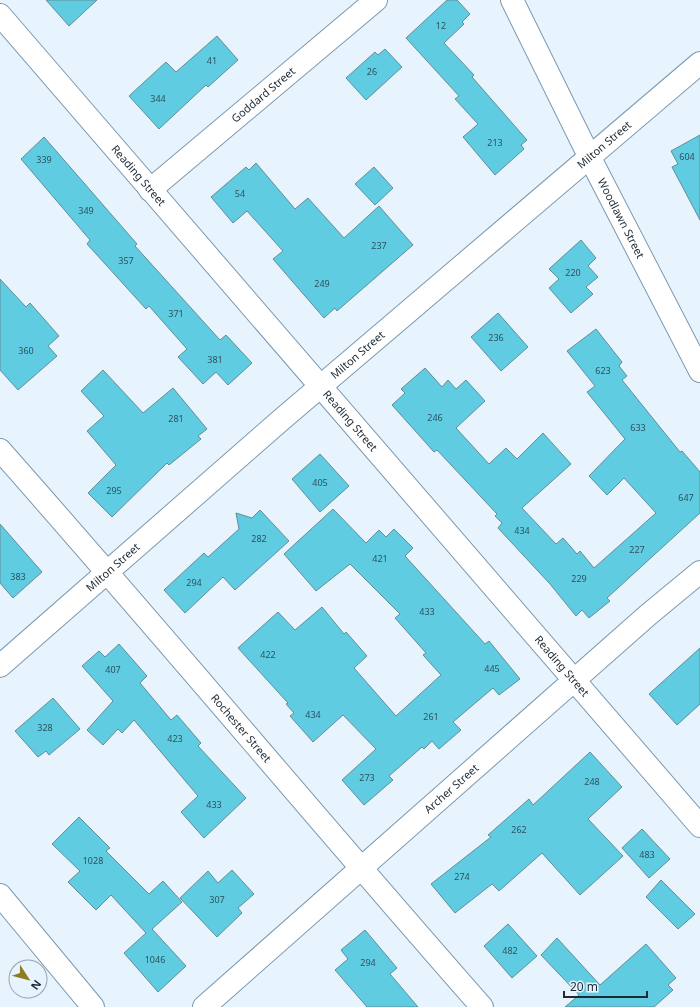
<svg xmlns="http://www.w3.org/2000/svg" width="700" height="1007" font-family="'Noto Sans',sans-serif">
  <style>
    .building { fill: #5fcce2; stroke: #648d97 }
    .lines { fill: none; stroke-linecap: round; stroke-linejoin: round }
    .street-casing { stroke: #7c99b0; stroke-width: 24 }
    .street { stroke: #fff; stroke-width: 22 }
    .labels { text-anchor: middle; stroke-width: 3; stroke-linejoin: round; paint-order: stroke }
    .number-label { font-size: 9px; fill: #2e525f }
    .street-label { font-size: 11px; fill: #1e2a33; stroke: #e7f4fe }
  </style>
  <rect width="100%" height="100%" fill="#e7f4fe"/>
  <!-- building -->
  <g class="building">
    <polygon points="46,0 97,0 69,26"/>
    <polygon points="447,0 457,0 470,14 462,22 464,24 444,43 474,75 472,77 527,140 521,145 524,149 495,175 463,137 478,124 455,99 459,96 406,38"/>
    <polygon points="217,36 238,60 208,87 206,85 159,129 129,96 166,62 176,72"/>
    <polygon points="385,49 402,67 366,100 346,78 375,52 378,55"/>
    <polygon points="700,135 700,220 672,167 678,164 671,151"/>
    <polygon points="44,137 137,244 135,246 220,340 226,335 252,363 228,385 216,372 203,384 178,357 187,349 149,306 146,309 87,244 90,240 21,159"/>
    <polygon points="256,163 295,209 308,198 344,238 379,206 413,245 337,311 335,308 324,318 273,259 283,251 247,211 233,223 211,197 246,167 249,170"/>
    <polygon points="374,167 393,188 375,205 355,184"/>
    <polygon points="581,240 596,258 588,266 598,277 586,287 593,294 571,313 549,288 559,279 549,269"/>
    <polygon points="0,279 26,307 30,303 59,336 48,346 57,356 18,390 0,370"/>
    <polygon points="498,313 528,347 501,371 471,337"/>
    <polygon points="596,329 622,362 619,366 627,376 622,380 680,452 682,451 700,472 700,513 607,598 610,601 589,618 582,610 576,616 550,584 498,528 502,523 495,516 497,514 437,450 434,452 392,405 405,393 401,389 425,368 442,387 448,380 456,389 466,380 485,401 456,428 489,464 506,448 517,459 543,433 571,464 522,508 556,544 563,538 577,554 580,551 594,568 656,513 624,478 607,495 589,476 625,439 587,392 595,386 567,351"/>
    <polygon points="103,370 143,413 173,388 207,429 198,436 201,439 169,465 167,463 112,517 88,493 116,465 87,431 104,416 81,391"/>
    <polygon points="320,454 349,486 320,512 292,479"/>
    <polygon points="333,509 366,543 379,530 386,537 394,529 413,548 405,556 485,644 489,641 520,679 499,695 493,688 453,722 461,730 439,749 432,741 424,749 422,747 389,776 393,780 364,805 342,780 376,749 343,715 313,742 290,716 294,713 286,704 288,703 238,648 278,612 295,630 322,607 344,634 346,632 367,656 354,668 396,716 441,675 423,655 426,653 395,618 400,614 350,564 316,591 284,554"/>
    <polygon points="260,510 289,541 235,590 223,577 185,613 164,590 204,553 208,557 239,529 236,513 252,518"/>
    <polygon points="0,524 42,572 13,598 0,583"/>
    <polygon points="119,644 147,676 140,683 171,720 177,715 201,743 198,746 246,798 204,838 181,812 198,796 134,720 122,733 118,729 103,745 87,730 113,701 82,666 99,651 105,657"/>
    <polygon points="700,648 700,704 677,725 649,694"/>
    <polygon points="53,698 80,729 49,755 46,751 38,757 15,731"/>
    <polygon points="590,752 622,787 588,819 623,856 580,895 542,853 499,891 492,884 455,913 431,884 491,837 488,835 529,799 533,805"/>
    <polygon points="79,817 110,848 106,851 149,894 163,881 182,902 152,929 186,966 158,992 124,953 146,933 111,895 96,910 68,882 80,871 52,844"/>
    <polygon points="642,829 670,859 649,878 622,848"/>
    <polygon points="232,870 254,894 238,908 242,913 217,937 180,898 208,871 218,883"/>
    <polygon points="661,880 695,914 678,929 646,897"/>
    <polygon points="508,924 537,956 512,978 484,946"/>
    <polygon points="365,930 397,968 390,974 418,1007 367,1007 335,970 348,959 341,950"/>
    <polygon points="557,938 600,985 646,944 676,978 668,985 673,990 654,1007 565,1007 579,995 541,955"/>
  </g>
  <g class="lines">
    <!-- street casing -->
    <g class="street-casing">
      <g id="street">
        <path id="s1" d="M512,0L590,158L700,371"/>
        <path id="s2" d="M0,15L700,826"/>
        <path id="s3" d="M150,190L376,0"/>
        <path id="s4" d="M0,450C163,634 320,823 482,1007"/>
        <path id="s5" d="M0,666L281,420L700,63"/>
        <polyline points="0,895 93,1007"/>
        <path id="s6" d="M204,1007L648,615L700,572"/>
      </g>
    </g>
    <!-- street -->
    <use href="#street" class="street"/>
  </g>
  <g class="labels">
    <!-- number labels -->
    <g class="number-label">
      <text x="441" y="29">12</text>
      <text x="212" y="64">41</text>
      <text x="372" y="75">26</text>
      <text x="158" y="102">344</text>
      <text x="495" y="146">213</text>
      <text x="687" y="160">604</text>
      <text x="44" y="163">339</text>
      <text x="240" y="197">54</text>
      <text x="86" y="214">349</text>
      <text x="379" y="249">237</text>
      <text x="126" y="264">357</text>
      <text x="573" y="276">220</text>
      <text x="322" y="287">249</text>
      <text x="176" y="317">371</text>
      <text x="496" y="341">236</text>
      <text x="26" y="354">360</text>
      <text x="215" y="363">381</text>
      <text x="603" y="374">623</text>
      <text x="435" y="421">246</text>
      <text x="176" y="422">281</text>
      <text x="638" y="431">633</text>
      <text x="320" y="486">405</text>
      <text x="114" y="494">295</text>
      <text x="686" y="501">647</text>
      <text x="522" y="534">434</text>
      <text x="259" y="542">282</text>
      <text x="637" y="553">227</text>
      <text x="380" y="562">421</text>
      <text x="18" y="580">383</text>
      <text x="579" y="582">229</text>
      <text x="194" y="586">294</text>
      <text x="427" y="615">433</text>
      <text x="268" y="658">422</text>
      <text x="492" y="672">445</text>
      <text x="113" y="673">407</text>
      <text x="313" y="718">434</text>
      <text x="431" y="720">261</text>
      <text x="45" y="731">328</text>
      <text x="175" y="742">423</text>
      <text x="367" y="781">273</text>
      <text x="592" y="785">248</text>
      <text x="214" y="808">433</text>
      <text x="519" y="833">262</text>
      <text x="647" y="858">483</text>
      <text x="93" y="864">1028</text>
      <text x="462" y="880">274</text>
      <text x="217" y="903">307</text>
      <text x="510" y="954">482</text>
      <text x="155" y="963">1046</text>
      <text x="368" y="966">294</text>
    </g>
    <!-- street labels -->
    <g class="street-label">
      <text dy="4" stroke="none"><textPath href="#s3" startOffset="148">Goddard Street</textPath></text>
      <text dy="4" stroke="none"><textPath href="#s5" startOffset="798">Milton Street</textPath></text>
      <text dy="4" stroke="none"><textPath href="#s2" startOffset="212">Reading Street</textPath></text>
      <text dy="4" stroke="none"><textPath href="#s1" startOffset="244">Woodlawn Street</textPath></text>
      <text dy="4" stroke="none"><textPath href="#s5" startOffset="474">Milton Street</textPath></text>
      <text dy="4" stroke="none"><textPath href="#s2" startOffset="536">Reading Street</textPath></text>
      <text dy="4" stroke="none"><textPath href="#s5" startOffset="150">Milton Street</textPath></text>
      <text dy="4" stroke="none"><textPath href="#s2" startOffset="860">Reading Street</textPath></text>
      <text dy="4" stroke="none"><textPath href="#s4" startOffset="368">Rochester Street</textPath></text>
      <text dy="4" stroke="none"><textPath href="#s6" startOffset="330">Archer Street</textPath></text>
    </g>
  </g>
  <!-- north arrow -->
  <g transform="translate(28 979) rotate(126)"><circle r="19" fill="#e7f4fe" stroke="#97a3ad"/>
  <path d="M0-3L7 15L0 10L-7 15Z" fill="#8f7d23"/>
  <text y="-6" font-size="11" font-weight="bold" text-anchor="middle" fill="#1e2a33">N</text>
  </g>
  <!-- scale -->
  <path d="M564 991v6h83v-6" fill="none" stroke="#1e2a33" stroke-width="2"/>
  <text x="570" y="991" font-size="12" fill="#1e2a33" stroke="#e7f4fe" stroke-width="3" paint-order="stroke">20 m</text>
</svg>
